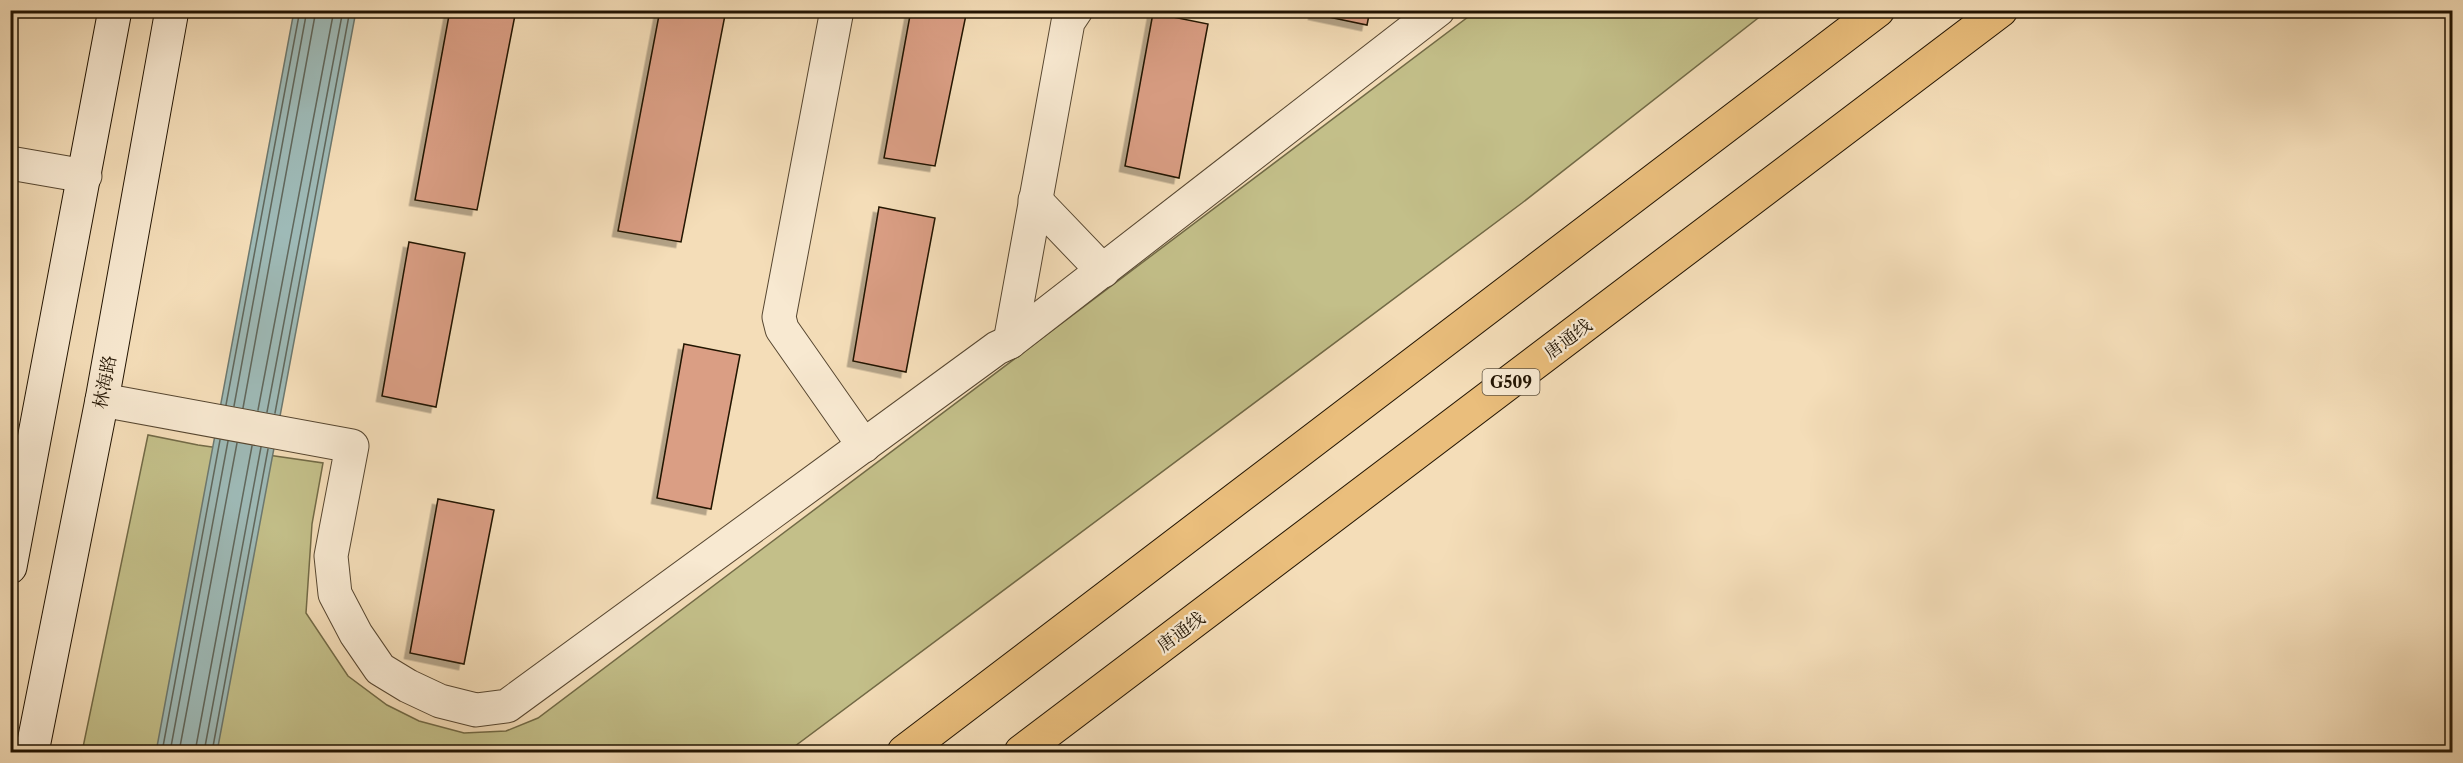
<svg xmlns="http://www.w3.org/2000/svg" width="2463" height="763" font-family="'Libre Caslon Text','Noto Serif SC',serif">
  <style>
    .green { fill: #c3bf89; stroke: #726a46; stroke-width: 1.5 }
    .water { fill: #9ebab7; stroke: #6c786f; stroke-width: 1.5 }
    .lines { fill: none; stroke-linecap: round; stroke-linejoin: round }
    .shore { stroke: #60675c; stroke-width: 1.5 }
    .building { fill: #da9e84; stroke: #221402; stroke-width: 1.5; filter: url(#shadow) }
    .minor-casing { stroke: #564630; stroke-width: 35 }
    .secondary-casing { stroke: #221402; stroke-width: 35 }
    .trunk-casing { stroke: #221402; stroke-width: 35 }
    .minor { stroke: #f8e9d1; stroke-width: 33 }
    .secondary { stroke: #f8e9d1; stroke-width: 33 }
    .trunk { stroke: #eabe7c; stroke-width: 33 }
    .labels { text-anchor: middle; stroke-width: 4.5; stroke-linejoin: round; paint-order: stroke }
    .shield { fill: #f8e9d1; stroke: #625440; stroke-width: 1.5 }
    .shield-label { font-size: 16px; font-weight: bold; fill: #221402 }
    .street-label { font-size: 18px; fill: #221402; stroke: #f8e9d1 }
  </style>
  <defs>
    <filter id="shadow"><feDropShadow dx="-5.5" dy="5.5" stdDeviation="0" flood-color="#0004"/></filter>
  </defs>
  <rect width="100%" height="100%" fill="#f4ddb8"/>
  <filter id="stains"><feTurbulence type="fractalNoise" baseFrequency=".00333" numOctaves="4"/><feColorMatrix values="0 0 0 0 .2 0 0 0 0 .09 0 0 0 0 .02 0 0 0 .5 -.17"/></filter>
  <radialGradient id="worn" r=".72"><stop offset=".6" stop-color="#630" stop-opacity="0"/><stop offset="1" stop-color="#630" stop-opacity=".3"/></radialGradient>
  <!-- green -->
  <polygon class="green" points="1476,11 1767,11 1522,203 787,752 82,752 148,435 198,445 323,463 312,524 306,613 348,676 387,705 419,721 464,733 506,731 538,718"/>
  <!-- water -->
  <polygon class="water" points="294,11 356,11 217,752 156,752"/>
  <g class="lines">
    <!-- shore -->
    <g class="shore">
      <polyline points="226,405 300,10"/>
      <polyline points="234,406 307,10"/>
      <polyline points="243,408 316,10"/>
      <polyline points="258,410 334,10"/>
      <polyline points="267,412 343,10"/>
      <polyline points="275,413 350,10"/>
      <polyline points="162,752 220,440"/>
      <polyline points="170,752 228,441"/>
      <polyline points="179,752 237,443"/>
      <polyline points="195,752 252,446"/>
      <polyline points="204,752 261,447"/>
      <polyline points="212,752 268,449"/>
    </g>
  </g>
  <!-- building -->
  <g class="building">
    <polygon points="450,10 516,10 477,210 415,200"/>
    <polygon points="660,10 726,10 681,242 618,231"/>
    <polygon points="911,10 967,10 935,166 884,158"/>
    <polygon points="1315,10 1370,10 1367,25 1314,14"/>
    <polygon points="1153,13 1208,24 1179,178 1125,166"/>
    <polygon points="879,207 935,218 906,372 853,361"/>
    <polygon points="409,242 465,253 436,407 382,396"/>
    <polygon points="684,344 740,355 711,509 657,498"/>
    <polygon points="438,499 494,510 464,664 410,653"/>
  </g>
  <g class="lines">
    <!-- minor casing -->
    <g class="minor-casing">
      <g id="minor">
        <polyline points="837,10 779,317 782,329 864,446"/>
        <polyline points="10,163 85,176"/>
        <polyline points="1035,200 1103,271"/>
        <polyline points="1010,342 1068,22 1076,10"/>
        <polyline points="102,400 352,446 331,556 335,594 356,634 380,669 408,686 440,701 476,710 507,706 997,348 1010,342 1438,10"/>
      </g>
    </g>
    <!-- secondary casing -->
    <g class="secondary-casing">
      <g id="secondary">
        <polyline points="10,567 115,10"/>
        <polyline points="32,752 102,400 172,10"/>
      </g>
    </g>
    <!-- trunk casing -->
    <g class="trunk-casing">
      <g id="trunk">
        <polyline points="904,752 1878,10"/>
        <polyline points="1021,752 2001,10"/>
      </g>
    </g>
    <!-- minor -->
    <use href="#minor" class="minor"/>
    <!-- secondary -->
    <use href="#secondary" class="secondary"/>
    <!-- trunk -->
    <use href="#trunk" class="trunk"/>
  </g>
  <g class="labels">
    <!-- shield labels -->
    <rect class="shield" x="1482.5" y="369" width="57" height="26" rx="4.5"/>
    <g class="shield-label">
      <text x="1511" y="388">G509</text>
    </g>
    <!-- street labels -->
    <g class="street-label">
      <text transform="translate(1568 339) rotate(-37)" y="6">唐通线</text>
      <text transform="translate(105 382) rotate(-79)" y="6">林海路</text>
      <text transform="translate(1181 632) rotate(-37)" y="6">唐通线</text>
    </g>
  </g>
  <!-- margin -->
  <rect width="2463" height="763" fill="none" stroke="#f4ddb8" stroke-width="36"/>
  <rect x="12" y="12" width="2439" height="739" fill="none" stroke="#221402" stroke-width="3"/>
  <rect x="18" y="18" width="2427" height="727" fill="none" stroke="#221402" stroke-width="1.5"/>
  <rect width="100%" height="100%" filter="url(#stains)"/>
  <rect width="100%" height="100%" fill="url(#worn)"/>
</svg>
